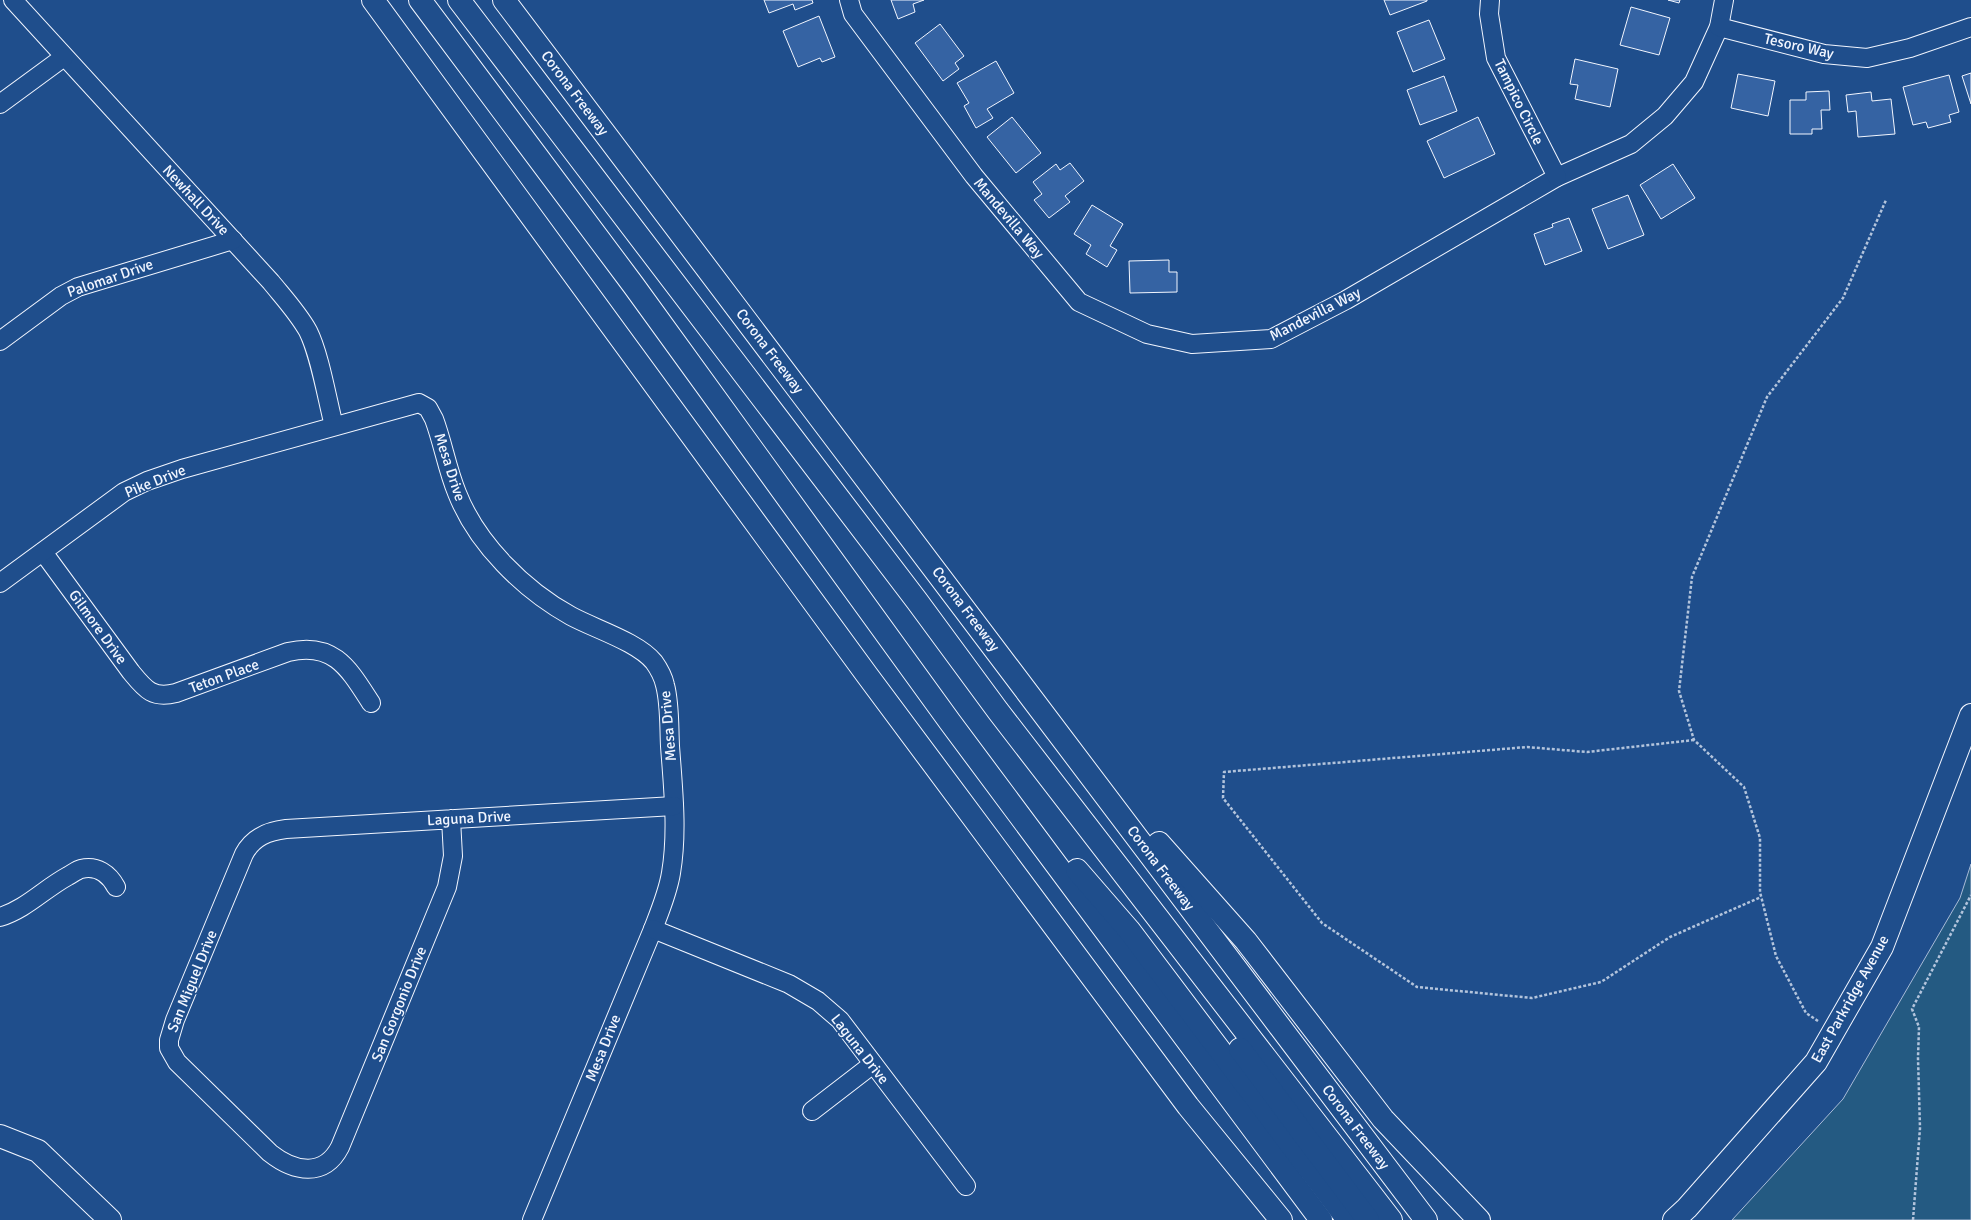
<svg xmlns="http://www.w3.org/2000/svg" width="1971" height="1220" font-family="Signika,sans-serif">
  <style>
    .green { fill: #245a82; stroke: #a8bbd7 }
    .building { fill: #3563a3; stroke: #f2f6ff }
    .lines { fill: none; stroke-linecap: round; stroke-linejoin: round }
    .minor-casing { stroke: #f2f6ff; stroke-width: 20 }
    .major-casing { stroke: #f2f6ff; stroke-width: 24 }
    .highway-casing { stroke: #f2f6ff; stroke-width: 24 }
    .path { stroke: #b3c4dc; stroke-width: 2.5; stroke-dasharray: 3 2; stroke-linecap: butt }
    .minor { stroke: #1f4e8c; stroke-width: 18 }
    .major { stroke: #1f4e8c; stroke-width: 22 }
    .highway { stroke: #1f4e8c; stroke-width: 22 }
    .labels { text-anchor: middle; stroke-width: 3; stroke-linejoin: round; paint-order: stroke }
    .street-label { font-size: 15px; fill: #f2f6ff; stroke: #1f4e8c }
  </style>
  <rect width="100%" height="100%" fill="#1f4e8c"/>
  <!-- green -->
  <polygon class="green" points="1971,864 1971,1220 1732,1220 1843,1099 1960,898"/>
  <!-- building -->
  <g class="building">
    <polygon points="764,0 812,0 813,3 795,10 793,4 769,13"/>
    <polygon points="891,0 924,0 913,4 915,12 898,19"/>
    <polygon points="1384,0 1427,0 1427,1 1390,15"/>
    <polygon points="1668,0 1680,0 1679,3"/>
    <polygon points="1631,7 1670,18 1659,55 1620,45"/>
    <polygon points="819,16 835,57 822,62 820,58 798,67 783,31"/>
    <polygon points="1429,20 1445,59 1413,72 1397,32"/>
    <polygon points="940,24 964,56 955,63 959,69 943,81 915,43"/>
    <polygon points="1575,59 1618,69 1610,107 1575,99 1578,85 1570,84"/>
    <polygon points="996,61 1014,93 987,109 993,118 976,128 964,106 969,103 957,83"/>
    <polygon points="1971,73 1971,104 1962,76"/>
    <polygon points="1738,74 1775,81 1768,116 1731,108"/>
    <polygon points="1949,75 1959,112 1949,115 1951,122 1928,128 1926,122 1913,125 1903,87"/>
    <polygon points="1444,76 1457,111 1420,125 1407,90"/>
    <polygon points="1829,91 1830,110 1821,110 1822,129 1812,129 1812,134 1790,134 1790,100 1806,100 1806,92"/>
    <polygon points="1871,92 1872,101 1891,99 1895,134 1858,137 1856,111 1848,112 1846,95"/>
    <polygon points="1012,117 1041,153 1016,173 987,137"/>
    <polygon points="1478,117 1495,154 1444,178 1427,141"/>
    <polygon points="1070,163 1084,181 1065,196 1070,202 1049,218 1034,200 1042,194 1033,182 1056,164 1060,170"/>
    <polygon points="1673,164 1695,198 1661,219 1640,185"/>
    <polygon points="1628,195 1644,235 1608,249 1592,209"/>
    <polygon points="1092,205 1123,224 1110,246 1117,250 1107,267 1086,254 1091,245 1074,234"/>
    <polygon points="1569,218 1582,251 1545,265 1534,234 1553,227 1552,224"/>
    <polygon points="1169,260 1169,272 1177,272 1177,292 1130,293 1129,261"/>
  </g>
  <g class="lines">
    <!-- minor casing -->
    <g class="minor-casing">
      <g id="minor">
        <path d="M13,0L271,282C284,298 298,313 308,331C320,355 327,399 334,426"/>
        <polyline points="849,0 853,14 974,176 1079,302 1147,334 1192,344 1271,339 1346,300 1557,177 1631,144 1665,116 1694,82 1719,27 1724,0"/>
        <polyline points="1490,0 1489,14 1496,58 1557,177"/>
        <polyline points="1719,27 1824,54 1867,58 1910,48 1971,27"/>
        <polyline points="0,104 64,57"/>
        <polyline points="0,341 61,296 78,287 233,240"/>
        <path d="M43,552L131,672C145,689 152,699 176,693L288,652C334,641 349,669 371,703"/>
        <path d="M0,583L124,492L147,481L182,469L419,403L428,408L434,419C443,443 447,469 457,493C477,544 524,590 571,616C595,629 638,642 654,662C659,669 663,676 665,685C670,704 669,726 670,746C673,788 678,831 671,873C668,892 660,911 653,929L532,1220"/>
        <path d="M451,819L453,856L447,887L340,1147C324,1178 294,1172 270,1153L177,1062L169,1048V1040L175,1020L244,854C253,837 268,831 286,829L674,806"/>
        <path d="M0,917C26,909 44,889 68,876C72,874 77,870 81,869C97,865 109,874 116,887"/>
        <polyline points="653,929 789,984 818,1001 840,1020 966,1186"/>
        <polyline points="812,1111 873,1064"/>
      </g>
    </g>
    <!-- major casing -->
    <g class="major-casing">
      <g id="major">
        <polyline points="0,1136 38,1151 110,1220"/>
        <polyline points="1674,1220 1687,1208 1816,1062 1882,947 1971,715"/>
      </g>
    </g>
    <!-- highway casing -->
    <g class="highway-casing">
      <g id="highway">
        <polyline points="373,0 867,675 1188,1106 1281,1220"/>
        <polyline points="420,0 634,286 950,722 1321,1220"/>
        <polyline points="459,0 917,601 998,711 1391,1220"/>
        <polyline points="504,0 1426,1220"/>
        <polyline points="1159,843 1246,941 1383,1119 1479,1220"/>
        <polyline points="1077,870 1129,930 1348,1220"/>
        <polyline points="1240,1049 1368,1220"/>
      </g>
    </g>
    <!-- path -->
    <g class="path">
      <polyline points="1694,740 1587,752 1527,747 1224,772 1223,798 1322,923 1417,987 1532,998 1601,982 1670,937 1761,897"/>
      <polyline points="1818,1021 1806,1013 1776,956 1760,892 1760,838 1744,787 1694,740 1679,691 1692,577 1767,397 1843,298 1886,200"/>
      <polyline points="1913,1220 1920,1128 1918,1058 1919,1027 1912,1009 1971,895"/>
    </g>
    <!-- minor -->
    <use href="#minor" class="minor"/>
    <!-- major -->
    <use href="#major" class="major"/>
    <!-- highway -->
    <use href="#highway" class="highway"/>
  </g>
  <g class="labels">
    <!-- street labels -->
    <g class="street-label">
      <text transform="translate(1799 46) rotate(13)" y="5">Tesoro Way</text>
      <text transform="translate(575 93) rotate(53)" y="5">Corona Freeway</text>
      <text transform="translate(1519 102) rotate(64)" y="5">Tampico Circle</text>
      <text transform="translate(196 200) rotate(47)" y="5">Newhall Drive</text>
      <text transform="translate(1009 218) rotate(50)" y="5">Mandevilla Way</text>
      <text transform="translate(110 278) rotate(-19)" y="5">Palomar Drive</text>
      <text transform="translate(1315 314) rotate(-27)" y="5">Mandevilla Way</text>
      <text transform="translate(770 351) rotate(53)" y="5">Corona Freeway</text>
      <text transform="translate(450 467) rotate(72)" y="5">Mesa Drive</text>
      <text transform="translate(155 481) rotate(-22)" y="5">Pike Drive</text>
      <text transform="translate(966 609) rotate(53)" y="5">Corona Freeway</text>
      <text transform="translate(98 627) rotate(54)" y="5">Gilmore Drive</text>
      <text transform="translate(224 676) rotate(-20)" y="5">Teton Place</text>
      <text transform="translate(668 726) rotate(-95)" y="5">Mesa Drive</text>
      <text transform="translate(469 818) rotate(-3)" y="5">Laguna Drive</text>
      <text transform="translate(1161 868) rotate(53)" y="5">Corona Freeway</text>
      <text transform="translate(192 981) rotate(-68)" y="5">San Miguel Drive</text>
      <text transform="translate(1850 999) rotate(-61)" y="5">East Parkridge Avenue</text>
      <text transform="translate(399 1004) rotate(-68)" y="5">San Gorgonio Drive</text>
      <text transform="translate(603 1048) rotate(-68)" y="5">Mesa Drive</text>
      <text transform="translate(860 1049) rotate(52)" y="5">Laguna Drive</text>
      <text transform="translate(1356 1127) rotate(53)" y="5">Corona Freeway</text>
    </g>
  </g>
</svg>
